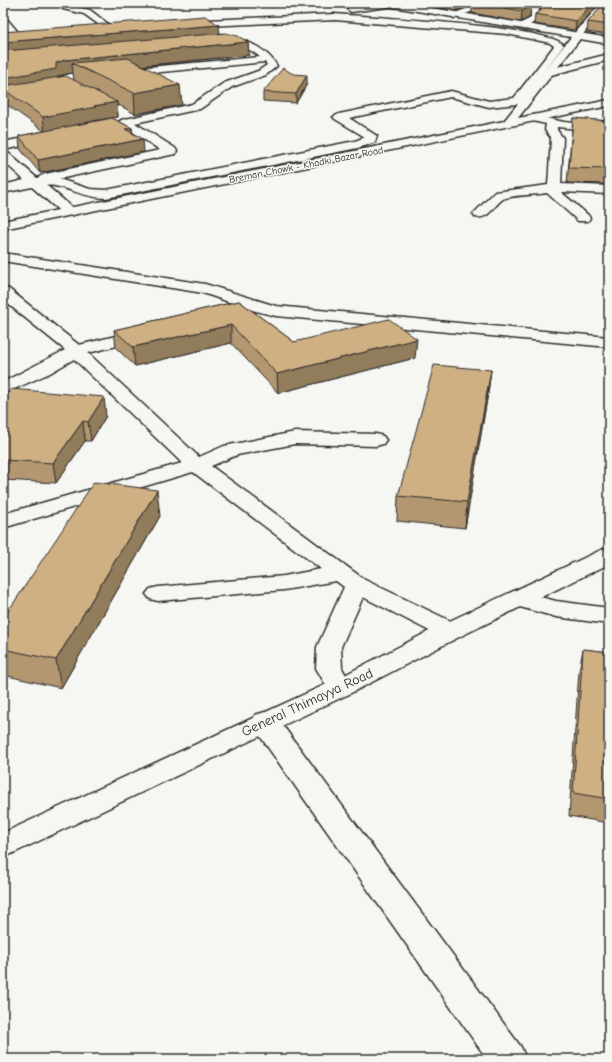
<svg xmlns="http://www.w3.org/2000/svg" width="612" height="1062" font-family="'Comic Neue',sans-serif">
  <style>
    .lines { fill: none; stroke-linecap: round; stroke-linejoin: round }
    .minor-casing { stroke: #2b2b2b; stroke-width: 3 }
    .major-casing { stroke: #2b2b2b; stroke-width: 3 }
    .minor { fill: #f6f6f2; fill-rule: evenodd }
    .major { fill: #f6f6f2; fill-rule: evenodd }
    .wall { fill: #b29771; stroke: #2b2b2b; fill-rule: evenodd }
    .shaded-wall { fill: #917b5c; stroke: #2b2b2b }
    .building { fill: #cfb083; stroke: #2b2b2b }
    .labels { text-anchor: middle; stroke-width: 3; stroke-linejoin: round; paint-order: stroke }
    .far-street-label { font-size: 10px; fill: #2b2b2b; stroke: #f6f6f2 }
    .near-street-label { font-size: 14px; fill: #2b2b2b; stroke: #f6f6f2 }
  </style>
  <rect width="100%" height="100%" fill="#f6f6f2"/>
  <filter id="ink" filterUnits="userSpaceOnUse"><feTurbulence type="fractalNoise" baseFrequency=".025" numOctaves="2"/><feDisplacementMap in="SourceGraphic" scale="8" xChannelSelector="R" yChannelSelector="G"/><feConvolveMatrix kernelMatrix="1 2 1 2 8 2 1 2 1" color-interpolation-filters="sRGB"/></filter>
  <g filter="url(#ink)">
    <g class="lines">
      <!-- minor casing -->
      <g class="minor-casing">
        <g id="minor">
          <polygon points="65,3 80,3 73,6 90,10 112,27 111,29 105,29 84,14 63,9 62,7"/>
          <polygon points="376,3 399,3 395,6 351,12 347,9 351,6"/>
          <polygon points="481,3 505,3 539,9 539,19 525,28 519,28 519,24 531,18 531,13 490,5 454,18 450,15"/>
          <polygon points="601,3 609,3 580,38 574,38 574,34"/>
          <path d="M335,14C369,17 548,26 564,45L545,70L609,54V60L547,76L543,74L521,103L517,104L489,107L451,97L349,118L377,136L375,142L358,148L106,198C84,198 67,186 46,185L74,209L76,212L74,215H64L32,187L3,193V185L24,180L3,161V151L7,152L37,178L45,174L160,150L121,124L119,122L121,120L192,104L224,83L258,71L267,65L265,62L68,81L85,89L86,91L81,94L58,82L59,77L70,74L260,57C254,52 247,48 240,46C232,44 220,47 214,42L216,40C239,34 265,46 277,66L266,75L232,87L200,109L135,123L175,148L177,151L175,154L59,179L90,189L106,190L355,141L365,137L335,119L333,117L339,114L451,91L489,101L514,98L554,46L550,43L507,34L335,20L185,27L181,24L185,21Z"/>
          <polygon points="3,17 6,18 18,32 18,36 12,36 3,26"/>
          <path d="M532,115L564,122L609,126V132L557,127V130L563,138L561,184L609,186V194L561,192L588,215L590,218L588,221H578L547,193C537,195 510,195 503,199C493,206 489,220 475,217L473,214L495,192L548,185L551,138L545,130L546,124L528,120L526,118L528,116Z"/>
          <polygon points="49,133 53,134 55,137 53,140 3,150 3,142"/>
          <polygon points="3,253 205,284 276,306 609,337 609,347 276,316 252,310 203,293 3,261"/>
          <polygon points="3,287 9,289 79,345 144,329 150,330 152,334 150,338 88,353 199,457 224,446 295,432 376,434 383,436 386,440 383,444 376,446 295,444 237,455 211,466 365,580 459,625 462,631 459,637 450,639 441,637 363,597 341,647 342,668 353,688 349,694 340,697 331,694 316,668 317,647 344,587 336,581 284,590 158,601 150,599 146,594 150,589 158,587 284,576 321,569 193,472 3,528 3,514 182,463 74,359 50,373 3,394 3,382 65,350 3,300"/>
          <polygon points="517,591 556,601 609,608 609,624 556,617 509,604 505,599 509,594"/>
          <polygon points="265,712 275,715 521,1047 526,1059 487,1059 255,729 252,722 255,715"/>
        </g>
      </g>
      <!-- major casing -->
      <g class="major-casing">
        <g id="major">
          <polygon points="383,3 402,3 609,38 609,44 580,39 518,118 609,100 609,106 3,229 3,221 504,121 571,37 387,6"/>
          <polygon points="609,548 609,564 459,637 349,694 3,858 3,833 331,682 441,625 601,550"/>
        </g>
      </g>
      <!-- minor -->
      <use href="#minor" class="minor"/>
      <!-- major -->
      <use href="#major" class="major"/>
    </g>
    <!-- wall -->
    <g class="wall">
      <polygon points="410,3 600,3 575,30 534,24 535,14 540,11 540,8 531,6 530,17 521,22 472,13 472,5 457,11"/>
      <polygon points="609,3 609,35 587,32 588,22"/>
      <path d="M3,32L220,33L248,42L249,55L143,66L182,105L135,114L117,104L118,117L112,118L132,128L133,134L144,152L40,173L20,149L19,136L44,131L3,102ZM73,73L74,80L58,77V76L67,74Z"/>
      <polygon points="307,84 296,103 263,101 263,92"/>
      <polygon points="573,118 609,121 609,184 567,183"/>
      <polygon points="239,301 294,342 415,358 278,393 231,343 135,366 116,348 114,330"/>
      <polygon points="491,370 488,393 465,528 397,521 398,496"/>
      <polygon points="3,398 106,416 91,441 85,441 56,483 3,480"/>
      <polygon points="160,516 61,688 3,675 3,619"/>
      <polygon points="583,649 609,652 609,823 569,816 579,671"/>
    </g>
    <!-- shaded-wall -->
    <g class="shaded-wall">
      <polygon points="457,3 472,3 472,5 457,11"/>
      <polygon points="593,3 600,3 575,30 576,21"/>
      <polygon points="531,6 530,17 521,22 522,11"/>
      <polygon points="219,25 220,37 3,56 3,42"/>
      <polygon points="248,42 249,55 89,71 72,63 73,73 67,74 58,76 58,83 3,89 3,78 65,60"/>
      <polygon points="307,75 307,84 296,103 296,94"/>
      <polygon points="180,85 182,105 135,114 134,93"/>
      <polygon points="117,102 118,117 98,120 45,132 43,117 94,106"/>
      <polygon points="132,128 133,140 125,129"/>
      <polygon points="143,139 144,152 40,173 38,160"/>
      <polygon points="231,325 231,343 135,366 133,347"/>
      <polygon points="417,339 415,358 278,393 277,374"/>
      <polygon points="491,370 488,393 465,528 467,502"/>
      <polygon points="104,397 106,416 91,441 88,422"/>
      <polygon points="83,421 85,441 56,483 53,463"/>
      <polygon points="157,490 160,516 61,688 56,660"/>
    </g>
    <!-- building -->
    <g class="building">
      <polygon points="475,3 531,3 531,6 522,11"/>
      <polygon points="541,3 593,3 576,21 535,14 542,10"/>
      <polygon points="604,3 609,3 609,25 588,22"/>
      <polygon points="205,16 219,25 3,42 3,32"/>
      <polygon points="226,33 238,36 248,42 65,60 56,63 56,69 3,78 3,51"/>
      <polygon points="128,58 180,85 134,93 72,63"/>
      <polygon points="283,68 293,74 307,75 296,94 263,92"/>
      <polygon points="66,76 117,102 94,106 96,107 43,117 3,89 3,86"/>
      <polygon points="112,118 132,128 125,129 143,139 38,160 19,136"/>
      <polygon points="573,118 609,121 609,169 569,168"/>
      <polygon points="239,301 294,342 389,319 417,339 277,374 231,325 133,347 114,330"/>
      <polygon points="434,365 491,370 467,502 398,496"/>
      <polygon points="11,389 104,397 88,422 83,421 53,463 3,460 3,398"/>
      <polygon points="94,482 157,490 56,660 3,649 3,619"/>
      <polygon points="583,649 609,652 609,799 573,793"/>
    </g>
  </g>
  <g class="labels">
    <!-- far-street labels -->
    <g class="far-street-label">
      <text transform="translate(306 164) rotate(-11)" y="4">Breman Chowk - Khadki Bazar Road</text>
    </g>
    <!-- near-street labels -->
    <g class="near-street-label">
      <text transform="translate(307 702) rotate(-25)" y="5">General Thimayya Road</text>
    </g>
  </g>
  <!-- margin -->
  <rect width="612" height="1062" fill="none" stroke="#f6f6f2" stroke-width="16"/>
  <rect x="8" y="8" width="596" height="1046" fill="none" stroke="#2b2b2b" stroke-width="1.5" filter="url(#ink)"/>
</svg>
